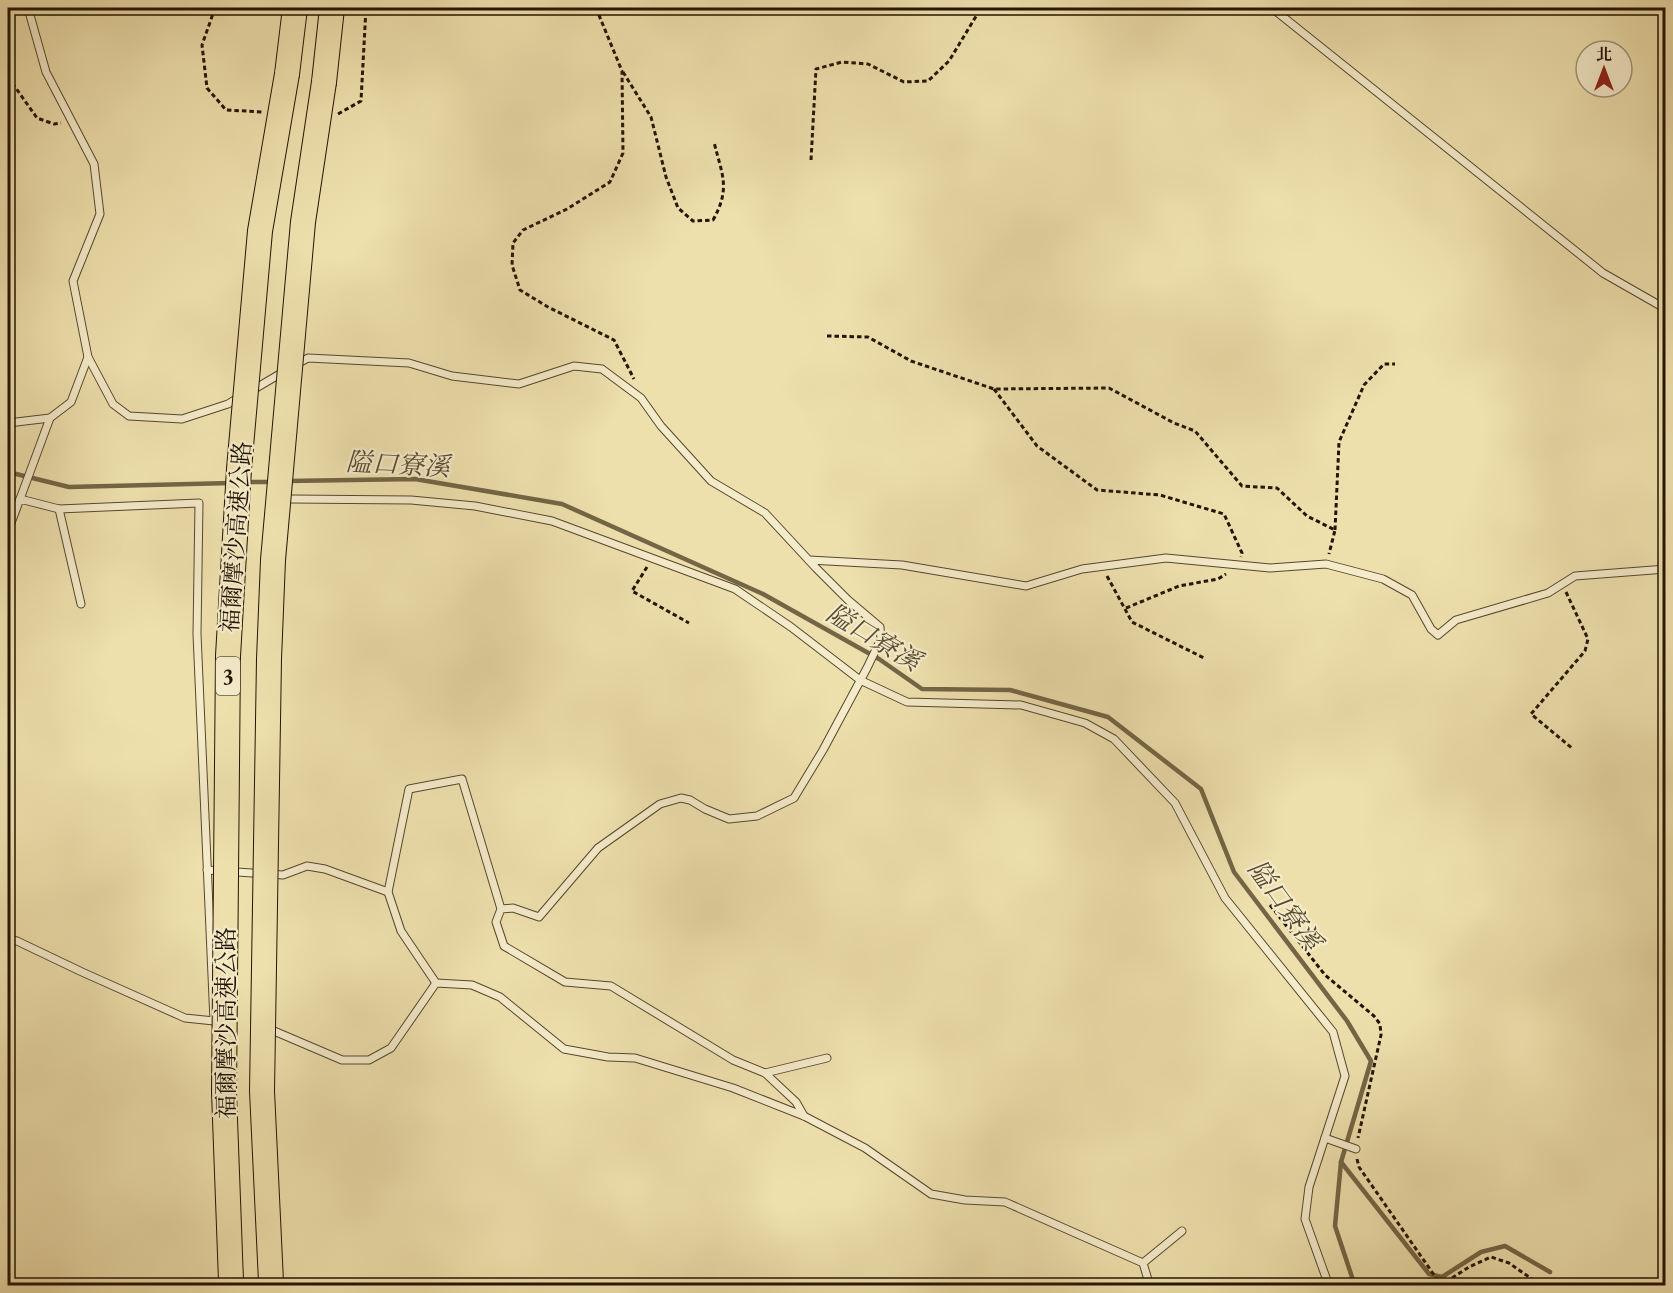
<svg xmlns="http://www.w3.org/2000/svg" width="1673" height="1293" font-family="'EB Garamond','Noto Serif TC',serif">
  <style>
    .lines { fill: none; stroke-linecap: round; stroke-linejoin: round }
    .stream { stroke: #736545; stroke-width: 4.5 }
    .lane-casing { stroke: #56472c; stroke-width: 9 }
    .highway-casing { stroke: #231401; stroke-width: 26 }
    .path { stroke: #231401; stroke-width: 3; stroke-dasharray: 4.5 3; stroke-linecap: butt }
    .lane { stroke: #f4ebca; stroke-width: 7 }
    .highway { stroke: #eee0ad; stroke-width: 24 }
    .highway-bridge-casing { stroke: #231401; stroke-width: 26; stroke-linecap: butt }
    .highway-bridge { stroke: #eee0ad; stroke-width: 24 }
    .labels { text-anchor: middle; stroke-width: 4.5; stroke-linejoin: round; paint-order: stroke }
    .shield { fill: #f4ebca; stroke: #62543d; stroke-width: 1.5 }
    .shield-label { font-size: 22px; font-weight: bold; fill: #231401 }
    .street-label { font-size: 24px; fill: #231401; stroke: #f4ebca }
    .water-label { font-size: 26px; font-style: italic; fill: #594a2f; stroke: #f4ebca }
  </style>
  <rect width="100%" height="100%" fill="#eee0ad"/>
  <filter id="stains"><feTurbulence type="fractalNoise" baseFrequency=".00333" numOctaves="4"/><feColorMatrix values="0 0 0 0 .2 0 0 0 0 .09 0 0 0 0 .02 0 0 0 .5 -.17"/></filter>
  <radialGradient id="worn" r=".72"><stop offset=".6" stop-color="#630" stop-opacity="0"/><stop offset="1" stop-color="#630" stop-opacity=".3"/></radialGradient>
  <g class="lines">
    <!-- stream -->
    <g class="stream">
      <polyline points="8,472 69,487 231,483"/>
      <polyline points="288,481 415,479 562,504 763,594 879,659 922,689 1010,690 1108,717 1201,789 1234,872 1347,1021 1371,1061 1341,1162 1335,1226 1355,1286"/>
      <polyline points="246,482 273,482"/>
      <polyline points="1341,1162 1429,1274 1442,1277 1481,1252 1505,1246 1550,1272"/>
    </g>
    <!-- lane casing -->
    <g class="lane-casing">
      <g id="lane">
        <polyline points="1272,8 1603,273 1666,309"/>
        <polyline points="88,357 113,404 129,416 182,419 228,404 241,396"/>
        <polyline points="295,365 308,358 409,363 452,376 519,384 574,366 602,369 641,398 661,426 711,481 765,513 816,568 848,600 880,627 881,639 867,668 823,750 794,798 757,816 729,819 705,809 690,800 681,798 660,804 598,848 539,917 513,908 501,909 496,922 504,946 565,982 611,986 733,1060 765,1073 796,1102 804,1116"/>
        <polyline points="251,391 285,371"/>
        <polyline points="8,423 50,418 71,402 88,357 73,281 100,214 94,164 46,72 28,8"/>
        <polyline points="20,499 50,418"/>
        <polyline points="291,499 411,500 475,506 552,521 735,589 791,627 860,680 907,702 1021,705 1085,723 1114,739 1175,803 1225,898 1333,1032 1345,1076 1309,1187 1305,1219 1329,1286"/>
        <polyline points="59,509 81,604"/>
        <polyline points="8,531 20,499 59,509 199,503 197,634 214,1021 185,1018 82,972 17,941 8,939"/>
        <polyline points="809,560 902,565 1026,586 1082,569 1166,558 1270,568 1326,564 1383,579 1412,595 1431,629 1438,635 1456,620 1548,593 1575,576 1666,569"/>
        <polyline points="207,870 283,875 307,866 325,869 388,892"/>
        <polyline points="436,983 401,931 388,892 409,789 462,779 501,909"/>
        <polyline points="274,1031 342,1060 369,1060 391,1048 436,983 472,985 500,997 564,1049 608,1057 635,1058 733,1088 804,1116 865,1148 931,1194 965,1200 1005,1202 1143,1263 1182,1231"/>
        <polyline points="765,1073 827,1058"/>
        <polyline points="1325,1138 1356,1149"/>
        <polyline points="1143,1263 1149,1283 1151,1286"/>
      </g>
    </g>
    <!-- highway casing -->
    <g class="highway-casing">
      <g id="highway">
        <polyline points="287,74 295,8"/>
        <polyline points="324,82 332,8"/>
      </g>
    </g>
    <!-- path -->
    <g class="path">
      <polyline points="215,8 202,45 207,88 226,110 263,112"/>
      <polyline points="596,8 622,71 623,153 610,182 567,209 523,230 513,243 512,265 520,290 548,307 614,340 634,379"/>
      <path d="M623,72L651,117L666,177L678,208L693,221L713,220C731,188 722,175 714,142"/>
      <polyline points="8,77 37,118 54,124 61,123"/>
      <polyline points="338,114 361,101 366,8"/>
      <polyline points="811,160 816,69 842,62 868,64 904,82 928,81 949,61 981,8"/>
      <polyline points="827,336 868,337 911,361 994,389 1109,388 1174,423 1195,431 1242,486 1277,488 1307,516 1335,530 1329,554"/>
      <polyline points="994,389 1037,446 1097,490 1160,495 1224,514 1242,553 1241,557"/>
      <polyline points="1335,530 1339,442 1364,385 1384,364 1395,364"/>
      <polyline points="647,567 632,591 689,623"/>
      <polyline points="1107,576 1132,622 1204,658"/>
      <polyline points="1566,592 1588,639 1585,651 1531,714 1573,749"/>
      <polyline points="1126,608 1179,586 1218,579 1226,574"/>
      <polyline points="1270,905 1325,975 1374,1016 1380,1024 1381,1035 1358,1138"/>
      <polyline points="1357,1159 1359,1167 1441,1285 1469,1267 1491,1257 1509,1263 1542,1286"/>
    </g>
    <!-- lane -->
    <use href="#lane" class="lane"/>
    <!-- highway -->
    <use href="#highway" class="highway"/>
    <!-- highway-bridge casing -->
    <g class="highway-bridge-casing">
      <g id="highway-bridge">
        <polyline points="231,1281 224,1092 228,656 239,469 260,231 287,74"/>
        <polyline points="271,1282 262,1091 269,659 273,560 303,222 324,82"/>
      </g>
    </g>
    <!-- highway-bridge -->
    <use href="#highway-bridge" class="highway-bridge"/>
  </g>
  <g class="labels">
    <!-- shield labels -->
    <rect class="shield" x="216" y="657" width="24" height="38" rx="4.5"/>
    <g class="shield-label">
      <text x="228" y="684">3</text>
    </g>
    <!-- street labels -->
    <g class="street-label">
      <text transform="translate(236 537) rotate(-86)" y="8">福爾摩沙高速公路</text>
      <text transform="translate(226 1023) rotate(-90)" y="8">福爾摩沙高速公路</text>
    </g>
    <!-- water labels -->
    <g class="water-label">
      <text transform="translate(398 464) rotate(3)" y="9">隘口寮溪</text>
      <text transform="translate(874 637) rotate(31)" y="9">隘口寮溪</text>
      <text transform="translate(1285 905) rotate(54)" y="9">隘口寮溪</text>
    </g>
  </g>
  <!-- margin -->
  <rect width="1673" height="1293" fill="none" stroke="#eee0ad" stroke-width="30"/>
  <rect x="9" y="9" width="1655" height="1275" fill="none" stroke="#231401" stroke-width="3"/>
  <rect x="15" y="15" width="1643" height="1263" fill="none" stroke="#231401" stroke-width="1.5"/>
  <!-- north arrow -->
  <g transform="translate(1604 69)"><circle r="28" fill="#f4ebca" stroke="#a0957a" stroke-width="1.5"/>
  <path d="M0-4.5L10 22L0 15L-10 22Z" fill="#8f2418"/>
  <text y="-9" font-size="16" font-weight="bold" text-anchor="middle" fill="#231401">北</text>
  </g>
  <rect width="100%" height="100%" filter="url(#stains)"/>
  <rect width="100%" height="100%" fill="url(#worn)"/>
</svg>
